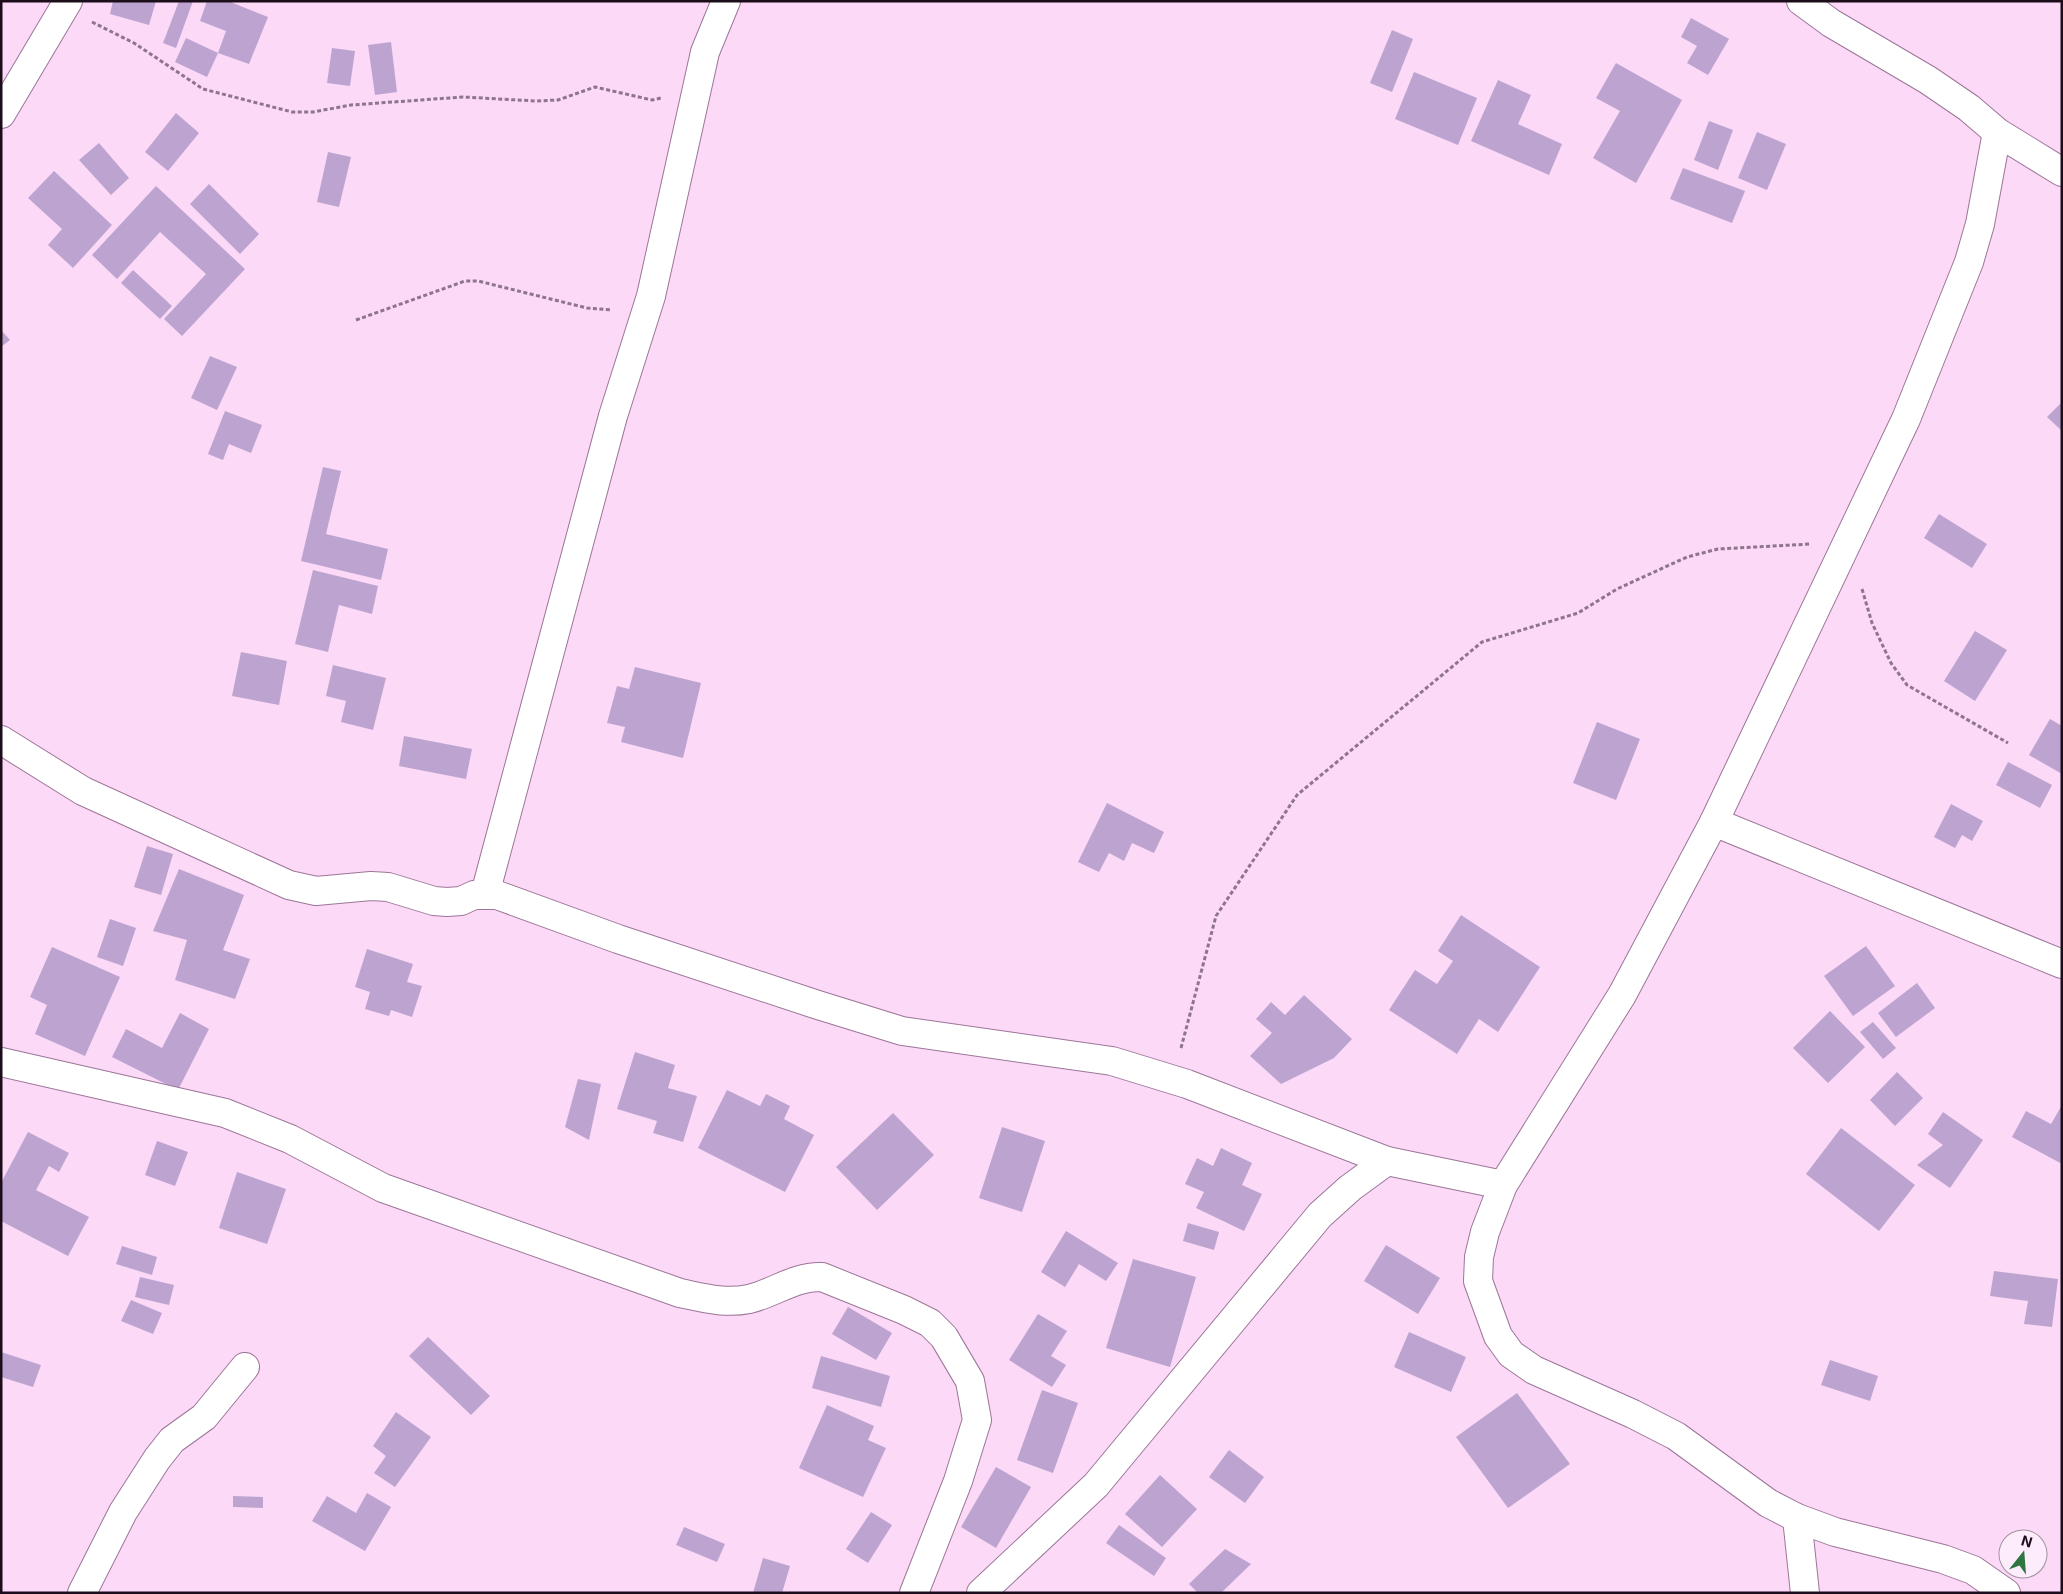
<svg xmlns="http://www.w3.org/2000/svg" width="2063" height="1594" font-family="Inter,sans-serif">
  <style>
    .building { fill: #bda4d0 }
    .lines { fill: none; stroke-linecap: round; stroke-linejoin: round }
    .minor-casing { stroke: #9c7698; stroke-width: 30 }
    .path { stroke: #8e758b; stroke-width: 3; stroke-dasharray: 4 2.5; stroke-linecap: butt }
    .minor { stroke: #fff; stroke-width: 28 }
  </style>
  <rect width="100%" height="100%" fill="#fbd9f7"/>
  <!-- building -->
  <g class="building">
    <polygon points="113,1 156,1 149,25 110,14"/>
    <polygon points="179,1 193,1 176,48 163,43"/>
    <polygon points="207,1 228,1 268,17 249,64 218,53 226,31 200,21"/>
    <polygon points="1691,18 1729,39 1708,75 1687,63 1697,46 1681,37"/>
    <polygon points="1392,30 1413,39 1392,92 1370,83"/>
    <polygon points="186,38 218,53 207,77 175,62"/>
    <polygon points="391,42 397,92 375,95 368,45"/>
    <polygon points="332,48 355,51 350,86 327,83"/>
    <polygon points="1616,63 1682,100 1636,183 1593,158 1620,111 1596,98"/>
    <polygon points="1414,72 1477,98 1458,145 1395,119"/>
    <polygon points="1498,80 1531,95 1518,124 1562,144 1549,175 1471,141"/>
    <polygon points="176,113 199,133 168,171 145,152"/>
    <polygon points="1709,121 1733,130 1718,170 1694,160"/>
    <polygon points="1757,132 1786,144 1767,190 1738,178"/>
    <polygon points="99,143 129,178 111,195 79,160"/>
    <polygon points="328,152 351,157 339,207 317,202"/>
    <polygon points="1683,168 1745,191 1732,223 1670,199"/>
    <polygon points="54,171 112,225 73,268 48,245 62,229 28,198"/>
    <polygon points="209,184 259,234 240,254 190,204"/>
    <polygon points="156,186 245,269 182,336 164,319 206,274 160,232 117,279 92,255"/>
    <polygon points="133,270 172,306 160,319 121,283"/>
    <polygon points="1,330 10,340 1,347"/>
    <polygon points="210,356 237,367 217,410 191,398"/>
    <polygon points="2062,402 2062,431 2047,417"/>
    <polygon points="225,411 262,425 251,453 229,444 223,460 208,454"/>
    <polygon points="323,467 341,471 326,534 388,549 381,580 301,561"/>
    <polygon points="1939,514 1987,544 1972,568 1924,538"/>
    <polygon points="313,570 378,586 372,614 339,605 328,652 295,644"/>
    <polygon points="1975,631 2007,650 1975,701 1944,681"/>
    <polygon points="241,652 287,661 279,705 232,696"/>
    <polygon points="333,665 386,678 373,730 341,722 346,701 326,696"/>
    <polygon points="635,667 701,683 683,758 621,742 625,727 607,723 617,686 629,689"/>
    <polygon points="2050,719 2062,726 2062,774 2029,755"/>
    <polygon points="1597,722 1640,739 1616,800 1573,783"/>
    <polygon points="404,736 472,749 466,779 399,766"/>
    <polygon points="2008,762 2052,785 2040,808 1996,785"/>
    <polygon points="1107,803 1164,832 1154,853 1132,843 1124,861 1109,853 1099,872 1078,862"/>
    <polygon points="1951,804 1983,821 1972,841 1962,835 1955,848 1934,837"/>
    <polygon points="147,846 173,854 161,895 134,887"/>
    <polygon points="179,869 244,895 223,950 250,959 235,999 175,980 187,940 153,931"/>
    <polygon points="1461,915 1540,967 1498,1032 1479,1019 1457,1054 1389,1010 1415,970 1437,984 1453,961 1438,951"/>
    <polygon points="110,919 136,928 123,966 97,957"/>
    <polygon points="1866,946 1895,986 1853,1016 1824,976"/>
    <polygon points="52,947 120,977 85,1056 35,1034 47,1005 30,997"/>
    <polygon points="367,949 413,964 407,982 422,986 412,1017 391,1010 389,1016 365,1009 370,992 355,987"/>
    <polygon points="1917,983 1935,1008 1896,1037 1878,1013"/>
    <polygon points="1304,995 1352,1039 1334,1058 1281,1084 1250,1056 1272,1033 1256,1019 1271,1002 1285,1015"/>
    <polygon points="1830,1011 1865,1047 1828,1083 1793,1048"/>
    <polygon points="180,1013 209,1029 178,1090 112,1057 126,1029 162,1048"/>
    <polygon points="1873,1022 1896,1048 1883,1059 1860,1032"/>
    <polygon points="635,1052 675,1065 668,1088 697,1096 683,1142 653,1133 657,1121 617,1109"/>
    <polygon points="1897,1072 1923,1098 1895,1126 1870,1100"/>
    <polygon points="578,1079 601,1084 589,1140 565,1127"/>
    <polygon points="727,1090 760,1106 766,1094 790,1106 784,1119 814,1135 785,1192 698,1148"/>
    <polygon points="2062,1105 2062,1164 2012,1137 2026,1111 2051,1124"/>
    <polygon points="1943,1112 1983,1140 1950,1188 1917,1165 1943,1145 1928,1134"/>
    <polygon points="893,1113 934,1155 877,1210 836,1167"/>
    <polygon points="1002,1127 1045,1141 1022,1212 979,1198"/>
    <polygon points="1841,1128 1915,1185 1879,1231 1806,1174"/>
    <polygon points="28,1132 69,1153 59,1172 49,1166 36,1190 89,1217 68,1256 1,1221 1,1183"/>
    <polygon points="157,1141 188,1152 175,1186 145,1175"/>
    <polygon points="1221,1148 1252,1163 1242,1185 1262,1194 1244,1231 1196,1208 1204,1192 1185,1184 1197,1158 1213,1166"/>
    <polygon points="237,1172 286,1189 267,1244 219,1228"/>
    <polygon points="1188,1223 1219,1232 1214,1250 1183,1241"/>
    <polygon points="1066,1231 1118,1263 1106,1281 1079,1264 1065,1287 1041,1272"/>
    <polygon points="1386,1245 1440,1278 1418,1314 1364,1281"/>
    <polygon points="122,1246 157,1257 152,1275 116,1264"/>
    <polygon points="1133,1259 1196,1277 1170,1367 1106,1348"/>
    <polygon points="1994,1271 2058,1279 2052,1327 2024,1324 2028,1301 1990,1296"/>
    <polygon points="140,1277 174,1285 169,1305 135,1297"/>
    <polygon points="131,1300 162,1313 153,1334 121,1321"/>
    <polygon points="848,1307 892,1333 876,1360 832,1334"/>
    <polygon points="1038,1314 1067,1331 1051,1356 1066,1365 1052,1387 1009,1360"/>
    <polygon points="1409,1332 1466,1357 1451,1392 1394,1367"/>
    <polygon points="428,1337 490,1396 471,1415 409,1356"/>
    <polygon points="1,1352 41,1365 33,1387 1,1377"/>
    <polygon points="821,1356 890,1376 881,1407 812,1388"/>
    <polygon points="1830,1360 1878,1376 1870,1401 1821,1385"/>
    <polygon points="1042,1390 1078,1403 1053,1473 1017,1460"/>
    <polygon points="1517,1393 1570,1464 1508,1508 1456,1437"/>
    <polygon points="827,1405 874,1426 868,1440 886,1448 863,1497 799,1468"/>
    <polygon points="396,1412 431,1437 395,1487 374,1473 386,1456 373,1446"/>
    <polygon points="1229,1450 1264,1477 1245,1503 1209,1477"/>
    <polygon points="996,1467 1031,1487 996,1548 961,1527"/>
    <polygon points="1160,1475 1197,1509 1162,1547 1125,1514"/>
    <polygon points="367,1493 391,1507 365,1551 312,1521 327,1496 356,1513"/>
    <polygon points="233,1496 263,1497 263,1508 233,1507"/>
    <polygon points="871,1512 892,1525 868,1563 846,1549"/>
    <polygon points="1119,1525 1166,1558 1154,1576 1106,1543"/>
    <polygon points="684,1527 725,1544 717,1562 676,1545"/>
    <polygon points="1225,1549 1251,1564 1221,1593 1198,1593 1189,1584"/>
    <polygon points="763,1558 790,1566 782,1593 753,1593"/>
  </g>
  <g class="lines">
    <!-- minor casing -->
    <g class="minor-casing">
      <g id="minor">
        <polyline points="1801,1 1831,23 1928,80 1969,108 1997,132 2062,172"/>
        <polyline points="1,114 68,1"/>
        <polyline points="1997,132 1980,224 1969,262 1906,419 1714,822 1622,995 1503,1185 1485,1232 1479,1257 1478,1281 1498,1336 1511,1354 1534,1370 1633,1414 1676,1436 1768,1503 1797,1518 1835,1532 1943,1559 1973,1570 2006,1593"/>
        <polyline points="1,740 83,791 289,885 316,891 371,886 388,887 434,901 447,902 461,901 474,895 497,895 618,939 818,1005 902,1031 1112,1061 1187,1084 1387,1161 1503,1185"/>
        <polyline points="1714,822 2062,964"/>
        <polyline points="485,894 613,416 651,296 705,52 726,1"/>
        <path d="M1,1062L225,1113L290,1139L383,1188L680,1293C704,1298 725,1304 749,1299C775,1293 794,1276 822,1277L904,1310L930,1323L944,1337L970,1381L977,1420L958,1481L914,1593"/>
        <polyline points="1797,1518 1805,1593"/>
        <polyline points="82,1593 123,1512 157,1459 172,1440 204,1417 245,1367"/>
        <polyline points="981,1593 1096,1485 1320,1215 1350,1188 1387,1161"/>
      </g>
    </g>
    <!-- path -->
    <g class="path">
      <polyline points="92,22 134,43 203,89 292,112 313,112 351,105 463,97 536,101 558,100 595,87 652,100 661,98"/>
      <polyline points="356,320 465,281 478,281 587,308 612,310"/>
      <polyline points="1862,589 1872,623 1891,663 1907,685 2008,743"/>
      <polyline points="1181,1048 1216,916 1297,795 1482,642 1578,613 1617,589 1687,557 1718,549 1811,544"/>
    </g>
    <!-- minor -->
    <use href="#minor" class="minor"/>
  </g>
  <!-- border -->
  <rect width="2063" height="1594" fill="none" stroke="#1c0d1a" stroke-width="5"/>
  <!-- north arrow -->
  <g transform="translate(2023 1554) rotate(17)"><circle r="24" fill="#fdecfb" stroke="#a393a1"/>
  <path d="M0-4L9 19L0 12L-9 19Z" fill="#2e7542"/>
  <text y="-8" font-size="14" font-weight="bold" text-anchor="middle" fill="#1c0d1a">N</text>
  </g>
</svg>
